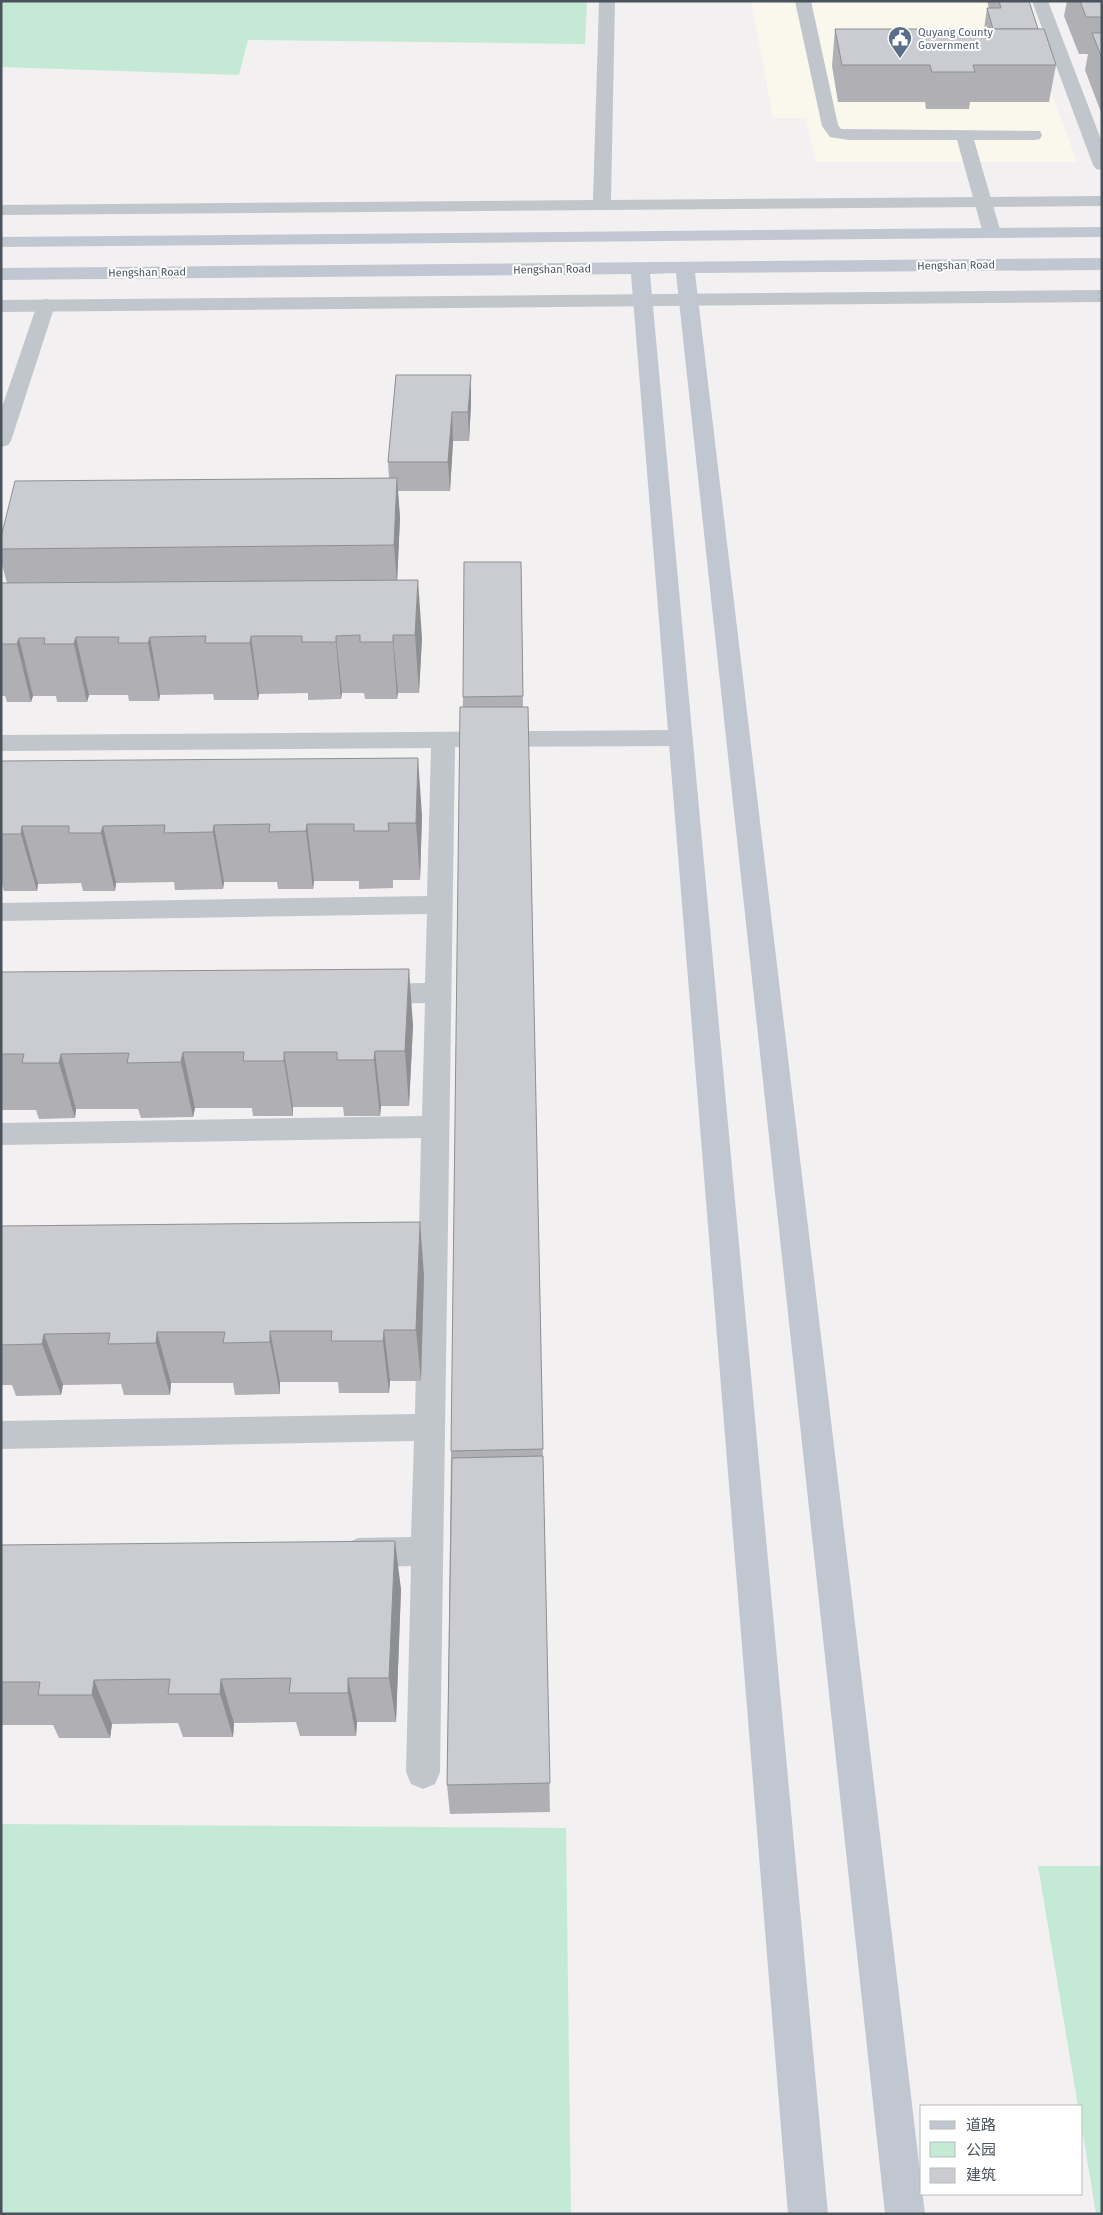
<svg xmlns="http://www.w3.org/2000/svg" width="1103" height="2215" font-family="'Fira Sans','Noto Sans SC',sans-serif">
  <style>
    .commercial { fill: #faf7ec }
    .green { fill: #c4ead5 }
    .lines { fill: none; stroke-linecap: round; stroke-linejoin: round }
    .lane { fill: #c0c6cc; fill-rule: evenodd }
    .street { fill: #c0c6cc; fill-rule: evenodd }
    .secondary { fill: #c0c7d1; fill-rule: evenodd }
    .wall { fill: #afafb4 }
    .shaded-wall { fill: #8e8f92 }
    .building { fill: #cbccd1; stroke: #8e8f92 }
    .labels { text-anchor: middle; stroke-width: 4; stroke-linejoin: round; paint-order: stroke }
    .far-service-label { font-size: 11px; fill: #4e5e75; stroke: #fff; text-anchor: start }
    .far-street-label { font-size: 11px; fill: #4a525b; stroke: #fff }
  </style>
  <rect width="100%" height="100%" fill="#f2f0f0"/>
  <!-- commercial -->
  <polygon class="commercial" points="751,1 1017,1 1077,162 816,162 806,118 773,118"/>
  <!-- green -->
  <g class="green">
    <polygon points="1,1 587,1 585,44 248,40 239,75 1,67"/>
    <polygon points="1,1824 566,1828 571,2214 1,2214"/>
    <polygon points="1038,1866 1102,1866 1102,2214 1096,2214 1082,2128 1082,2106 1078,2106"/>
  </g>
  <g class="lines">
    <!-- lane -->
    <g class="lane">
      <polygon points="795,1 811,1 838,125 841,129 1040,131 1042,135 1040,139 1034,140 974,140 1001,233 998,237 992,238 986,237 983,233 957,140 849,140 830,137 822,126"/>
      <polygon points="1032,1 1048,1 1102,142 1102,170 1096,169 1093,165"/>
      <polygon points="46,299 53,301 55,305 11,441 8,445 1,447 1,410 37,305 39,301"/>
      <polygon points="681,730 689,732 693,738 689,744 681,746 455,747 440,1772 435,1784 423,1789 411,1784 406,1772 411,1566 358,1568 347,1563 342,1553 347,1543 358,1538 411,1537 414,1441 1,1449 1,1421 415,1414 421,1138 1,1145 1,1123 422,1116 425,1003 373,1004 364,1001 360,994 364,987 373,984 425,983 427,914 1,921 1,903 427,896 431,748 1,751 1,735"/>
    </g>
    <!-- street -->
    <g class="street">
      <polygon points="599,1 615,1 611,200 1102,196 1102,206 1,215 1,205 593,200"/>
      <polygon points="1102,290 1102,302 1,312 1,300"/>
    </g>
    <!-- secondary -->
    <g class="secondary">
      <polygon points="1102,227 1102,237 1,247 1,237"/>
      <polygon points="1102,258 1102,270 695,273 925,2214 885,2214 676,273 650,274 828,2214 788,2214 631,274 1,280 1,268"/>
    </g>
  </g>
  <!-- wall -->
  <g class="wall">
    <polygon points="987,1 1029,1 1038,29 1056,65 1049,102 970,102 969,109 926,109 925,102 838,102 832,66 835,29 984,29 987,8 989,8"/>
    <polygon points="1067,1 1102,1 1102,115 1085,70 1088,54 1079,54 1064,16"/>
    <polygon points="396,375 471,404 469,441 453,441 450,491 398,491 400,518 397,580 422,638 419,693 398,693 397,699 365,699 364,693 342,693 341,699 308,700 308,693 259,694 258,700 214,700 213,694 160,695 159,701 129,701 128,695 89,695 87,702 57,702 56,696 33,696 31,702 7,702 5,696 1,696 1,583 7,583 1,561 1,537 389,478 388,462"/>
    <polygon points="521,562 523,707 528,707 550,1812 450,1814 447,1785 451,1451 463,697"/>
    <polygon points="1,761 422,815 420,880 393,880 393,888 359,889 359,881 314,881 313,889 278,889 277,882 224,882 223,889 175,890 174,882 116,883 115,891 83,891 81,883 38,884 37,891 4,891 2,884 1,884"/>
    <polygon points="1,972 413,1025 409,1106 381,1106 380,1116 344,1116 343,1107 293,1107 293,1116 253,1116 252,1108 195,1108 193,1117 141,1118 138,1109 76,1109 75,1118 39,1119 36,1110 1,1110"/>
    <polygon points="1,1226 424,1275 421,1381 390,1381 389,1393 339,1393 338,1382 280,1382 280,1394 235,1395 233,1383 171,1383 170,1395 124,1395 121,1384 63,1385 61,1395 16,1396 12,1385 1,1385"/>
    <polygon points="1,1545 401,1589 396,1722 357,1722 356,1736 300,1736 296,1722 234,1723 233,1737 183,1737 178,1723 112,1724 110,1738 59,1738 53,1725 1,1725"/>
  </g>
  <!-- shaded-wall -->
  <g class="shaded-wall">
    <polygon points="471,375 471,404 469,441 468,412"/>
    <polygon points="452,412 453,441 450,491 448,462"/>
    <polygon points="397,478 400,518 397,585 394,545"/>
    <polygon points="418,580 422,638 419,693 415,635"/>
    <polygon points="393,635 398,693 397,699 393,642"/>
    <polygon points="251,636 259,694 258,700 250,643"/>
    <polygon points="336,636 342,693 341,699 336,642"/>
    <polygon points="76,637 89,695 87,702 74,644"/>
    <polygon points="150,637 160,695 159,701 148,643"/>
    <polygon points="19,638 33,696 31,702 17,644"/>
    <polygon points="418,758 422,815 420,880 416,823"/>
    <polygon points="307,824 314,881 313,889 306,831"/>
    <polygon points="214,825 224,882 223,889 213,832"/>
    <polygon points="22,826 38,884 37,891 21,834"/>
    <polygon points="103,826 116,883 115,891 101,833"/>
    <polygon points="409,969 413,1025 409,1106 405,1051"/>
    <polygon points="375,1051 381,1106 380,1116 374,1060"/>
    <polygon points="183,1052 195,1108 193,1117 181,1062"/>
    <polygon points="284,1052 293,1107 293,1116 284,1061"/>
    <polygon points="61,1054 76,1109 75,1118 59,1063"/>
    <polygon points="420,1222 424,1275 421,1381 416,1330"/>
    <polygon points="384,1330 390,1381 389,1393 383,1341"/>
    <polygon points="270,1331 280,1382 280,1394 270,1342"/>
    <polygon points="157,1332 171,1383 170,1395 156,1343"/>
    <polygon points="44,1334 63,1385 61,1395 42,1344"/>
    <polygon points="395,1541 401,1589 396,1722 389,1678"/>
    <polygon points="348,1678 357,1722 356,1736 348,1693"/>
    <polygon points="221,1679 234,1723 233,1737 220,1694"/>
    <polygon points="94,1680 112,1724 110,1738 92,1695"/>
  </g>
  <!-- building -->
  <g class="building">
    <polygon points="999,1 1029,1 1038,29 993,29 987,8 1001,8"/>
    <polygon points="1080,1 1102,1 1102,17 1086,17"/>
    <polygon points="835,29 1044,29 1056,65 973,65 975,72 932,72 930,65 842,65"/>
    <polygon points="1092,33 1102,33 1102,58"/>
    <polygon points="396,375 471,375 468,412 452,412 448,462 388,462"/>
    <polygon points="397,478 394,545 1,549 1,537 15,481"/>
    <polygon points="464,562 521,562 523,696 463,697"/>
    <polygon points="418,580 415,635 393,635 393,642 360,642 360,635 336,636 336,642 302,642 302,636 251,636 250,643 205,643 206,636 150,637 148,643 118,643 119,637 76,637 74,644 44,644 45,638 19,638 17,644 1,644 1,583"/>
    <polygon points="460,707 528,707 543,1449 451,1451"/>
    <polygon points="418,758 416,823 388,823 389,831 354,831 354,824 307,824 306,831 269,832 270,824 214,825 213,832 164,833 165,825 103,826 101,833 69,833 69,826 22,826 21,834 1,834 1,761"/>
    <polygon points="409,969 405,1051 375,1051 374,1060 337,1060 337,1052 284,1052 284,1061 243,1061 244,1052 183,1052 181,1062 127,1063 129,1053 61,1054 59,1063 22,1063 24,1054 1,1054 1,972"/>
    <polygon points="420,1222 416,1330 384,1330 383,1341 331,1341 332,1331 270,1331 270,1342 223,1343 225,1332 157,1332 156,1343 108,1344 110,1333 44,1334 42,1344 1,1345 1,1226"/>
    <polygon points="543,1456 550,1783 447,1785 452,1458"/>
    <polygon points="395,1541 389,1678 348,1678 348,1693 289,1693 291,1678 221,1679 220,1694 168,1694 170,1679 94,1680 92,1695 38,1695 40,1682 1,1682 1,1545"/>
  </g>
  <!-- icons -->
  <defs>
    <g id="civic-pin" transform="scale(1.25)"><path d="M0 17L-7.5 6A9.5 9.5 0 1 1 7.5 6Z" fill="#5c6f8a" stroke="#fff"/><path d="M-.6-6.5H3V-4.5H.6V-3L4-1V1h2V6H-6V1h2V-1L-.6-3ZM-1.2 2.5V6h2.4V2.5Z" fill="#fff"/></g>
  </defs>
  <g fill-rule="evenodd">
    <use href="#civic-pin" x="900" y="38"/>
  </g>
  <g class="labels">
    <!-- far-service labels -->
    <g class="far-service-label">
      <text x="918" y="36">Quyang County<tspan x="918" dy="13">Government</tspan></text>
    </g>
    <!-- far-street labels -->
    <g class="far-street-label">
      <text transform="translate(956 265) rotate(-1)" y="4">Hengshan Road</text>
      <text transform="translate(552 269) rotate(-1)" y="4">Hengshan Road</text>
      <text transform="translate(147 272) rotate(-1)" y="4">Hengshan Road</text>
    </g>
  </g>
  <!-- border -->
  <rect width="1103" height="2215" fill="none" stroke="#4a525b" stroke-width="5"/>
  <!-- legend -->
  <rect x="920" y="2105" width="162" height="90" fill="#ffffff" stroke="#b7babd"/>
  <rect x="930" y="2121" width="25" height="8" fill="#c0c7d1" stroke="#b7babd"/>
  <text x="966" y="2130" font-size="15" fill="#4a525b">道路</text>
  <rect x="930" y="2142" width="25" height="15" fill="#c4ead5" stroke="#b7babd"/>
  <text x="966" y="2155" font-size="15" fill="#4a525b">公园</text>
  <rect x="930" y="2168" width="25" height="15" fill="#cbccd1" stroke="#b7babd"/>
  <text x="966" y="2180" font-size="15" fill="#4a525b">建筑</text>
</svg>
